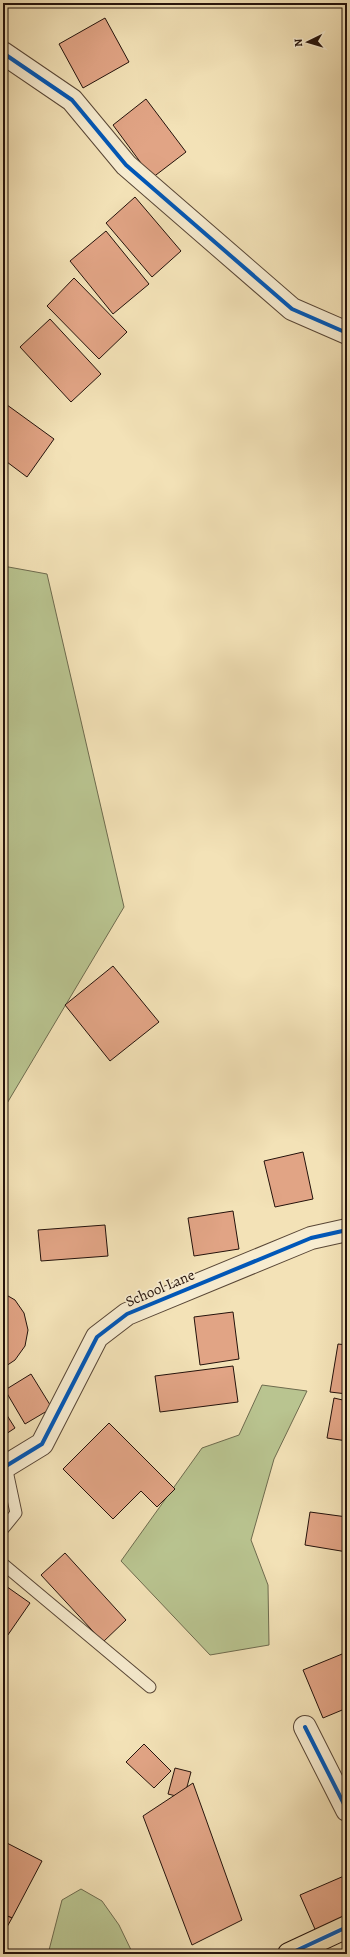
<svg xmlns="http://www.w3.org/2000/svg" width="350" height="1957" font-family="Alegreya,serif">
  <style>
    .green { fill: #b9c490; stroke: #6e6b4e }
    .building { fill: #e1a485; stroke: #24120b }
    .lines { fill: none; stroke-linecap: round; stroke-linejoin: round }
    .lane-casing { stroke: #584636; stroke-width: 13 }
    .street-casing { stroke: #584636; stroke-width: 24 }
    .primary-casing { stroke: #24120b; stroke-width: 24 }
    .lane { stroke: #f7ecd0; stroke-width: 11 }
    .street { stroke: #f7ecd0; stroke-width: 22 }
    .primary { stroke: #f3e2b7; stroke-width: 22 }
    .cycleway-casing { stroke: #f7ecd0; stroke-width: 6 }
    .cycleway { stroke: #0057b8; stroke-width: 4 }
    .labels { text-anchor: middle; stroke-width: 3.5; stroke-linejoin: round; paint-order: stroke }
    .street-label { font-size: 15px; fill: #24120b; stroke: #f7ecd0 }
  </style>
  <rect width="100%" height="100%" fill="#f3e2b7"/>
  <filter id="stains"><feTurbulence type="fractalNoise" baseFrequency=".005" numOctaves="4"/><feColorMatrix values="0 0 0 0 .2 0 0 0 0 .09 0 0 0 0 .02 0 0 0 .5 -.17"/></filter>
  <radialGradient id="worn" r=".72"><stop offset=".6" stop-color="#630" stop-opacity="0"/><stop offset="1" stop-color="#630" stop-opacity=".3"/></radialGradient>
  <!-- green -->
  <g class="green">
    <polygon points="3,566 47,574 124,907 3,1110"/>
    <polygon points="262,1385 307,1391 274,1459 251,1540 268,1585 269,1645 210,1655 121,1561 202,1448 239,1435"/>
    <polygon points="81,1889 102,1901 119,1925 133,1954 48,1954 62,1900"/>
  </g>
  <!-- building -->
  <g class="building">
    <polygon points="105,18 129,62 83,88 59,44"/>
    <polygon points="146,99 186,152 152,178 113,125"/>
    <polygon points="135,197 181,251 152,277 106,223"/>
    <polygon points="106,231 149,284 113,314 70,261"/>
    <polygon points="74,278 127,332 99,359 47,306"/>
    <polygon points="50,319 101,374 71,402 20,347"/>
    <polygon points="3,402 54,439 27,477 3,459"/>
    <polygon points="113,966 159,1022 110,1061 65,1005"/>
    <polygon points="303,1152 313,1199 275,1207 264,1161"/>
    <polygon points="233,1211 239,1249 194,1256 188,1218"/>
    <polygon points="105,1225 108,1256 41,1261 38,1230"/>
    <polygon points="3,1293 15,1300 24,1313 28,1330 25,1346 15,1360 3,1368"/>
    <polygon points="233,1312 239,1359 200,1365 194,1317"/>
    <polygon points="338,1344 347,1345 347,1394 330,1392"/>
    <polygon points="233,1366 238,1402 160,1412 155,1376"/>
    <polygon points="31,1374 52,1408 25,1424 5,1390"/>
    <polygon points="334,1398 347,1401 347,1441 327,1438"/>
    <polygon points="3,1409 15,1428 3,1436"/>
    <polygon points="109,1423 175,1489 157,1507 141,1491 113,1519 63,1469"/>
    <polygon points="310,1512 347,1517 347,1552 305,1545"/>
    <polygon points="65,1553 126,1620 103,1642 41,1575"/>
    <polygon points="3,1584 30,1603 3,1642"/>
    <polygon points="347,1652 347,1708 323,1718 303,1670"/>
    <polygon points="144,1744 171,1771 154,1788 126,1762"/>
    <polygon points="175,1768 191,1772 184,1798 168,1794"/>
    <polygon points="193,1783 242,1920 192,1945 143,1816"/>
    <polygon points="3,1841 42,1861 12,1918 3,1914"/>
    <polygon points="344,1876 347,1883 347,1923 318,1936 300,1895"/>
    <polygon points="3,1914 12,1918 3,1934"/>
  </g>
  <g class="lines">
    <!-- lane casing -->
    <g class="lane-casing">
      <g id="lane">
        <polyline points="3,1529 16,1513 6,1466"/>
        <polyline points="3,1564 150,1687"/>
      </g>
    </g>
    <!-- street casing -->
    <g class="street-casing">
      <g id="street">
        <polyline points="3,53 72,100 126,165 292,309 347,333"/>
        <polyline points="3,1465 6,1466 42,1444 97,1337 127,1314 311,1238 347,1230"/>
        <polyline points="305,1727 347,1810"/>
      </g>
    </g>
    <!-- primary casing -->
    <g class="primary-casing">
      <polyline id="primary" points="289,1954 347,1927"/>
    </g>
    <!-- lane -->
    <use href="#lane" class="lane"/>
    <!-- street -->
    <use href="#street" class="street"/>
    <!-- primary -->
    <use href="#primary" class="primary"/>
    <!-- cycleway casing -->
    <g class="cycleway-casing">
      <g id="cycleway">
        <polyline points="3,53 72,100 126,165 292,309 347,333"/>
        <polyline points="3,1465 6,1466 42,1444 97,1337 127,1314 311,1238 347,1230"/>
        <polyline points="305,1727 347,1810"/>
        <polyline points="289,1954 347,1927"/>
      </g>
    </g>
    <!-- cycleway -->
    <use href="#cycleway" class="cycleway"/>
  </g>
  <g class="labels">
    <!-- street labels -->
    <g class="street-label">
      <text transform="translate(160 1288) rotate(-23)" y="5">School Lane</text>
    </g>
  </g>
  <!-- margin -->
  <rect width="350" height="1957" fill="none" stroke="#f3e2b7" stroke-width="16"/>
  <rect x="4" y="4" width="342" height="1949" fill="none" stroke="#24120b" stroke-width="2"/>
  <rect x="8" y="8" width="334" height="1941" fill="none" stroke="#24120b"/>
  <!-- north arrow -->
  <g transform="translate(308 42) rotate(265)" stroke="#f7ecd0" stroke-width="3" paint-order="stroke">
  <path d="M0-3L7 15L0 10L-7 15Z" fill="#24120b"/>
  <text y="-6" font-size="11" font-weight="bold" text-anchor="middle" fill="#24120b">N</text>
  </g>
  <rect width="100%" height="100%" filter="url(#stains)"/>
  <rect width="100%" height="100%" fill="url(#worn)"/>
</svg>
